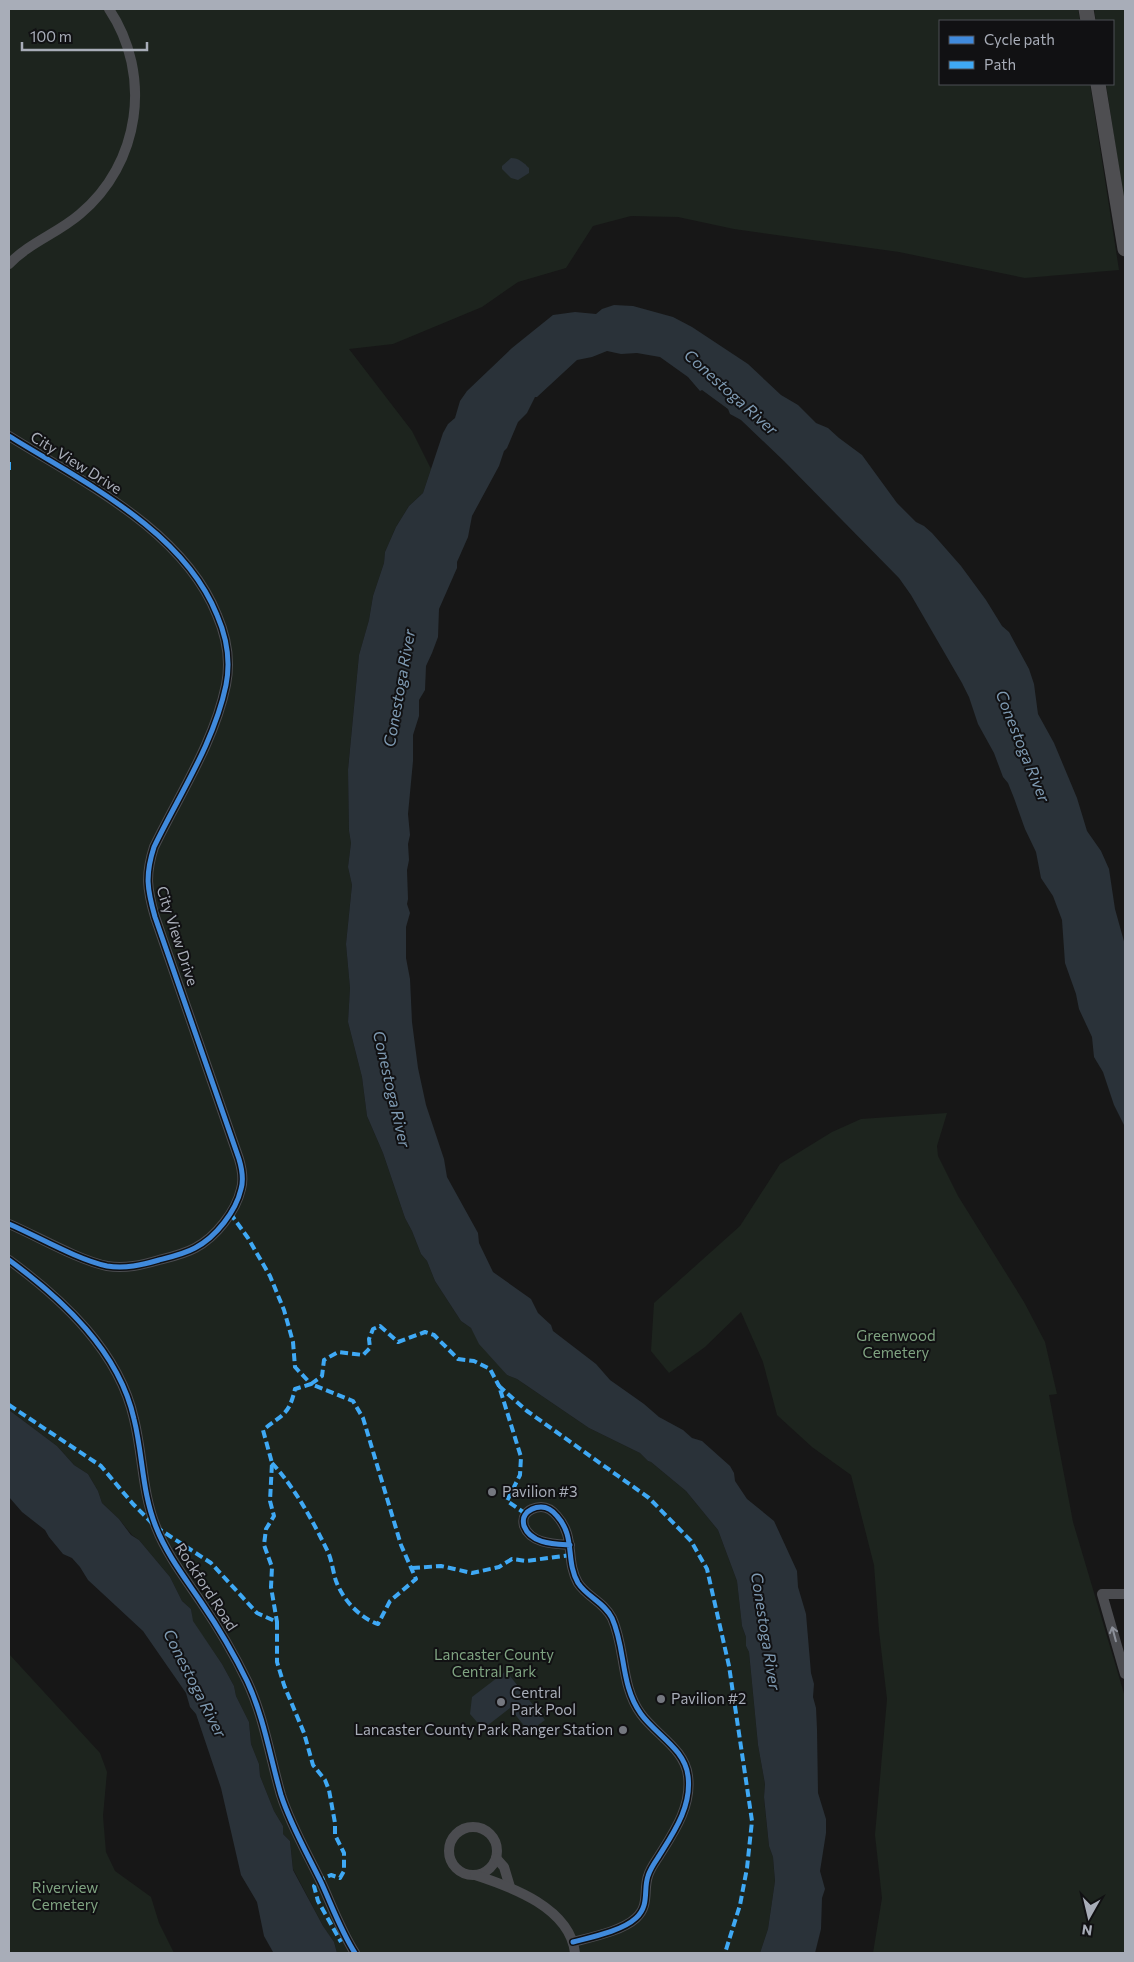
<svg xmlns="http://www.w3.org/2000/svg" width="1134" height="1962" font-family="Commissioner,sans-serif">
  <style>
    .green { fill: #1d241e }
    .water { fill: #2a3239 }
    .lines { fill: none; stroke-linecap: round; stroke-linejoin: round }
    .minor { stroke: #4b4c50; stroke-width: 10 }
    .highway { stroke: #4e4e51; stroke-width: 15 }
    .quiet { stroke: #3fa9f5; stroke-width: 4; stroke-dasharray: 8 4; stroke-linecap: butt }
    .cycleway-casing { stroke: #111113; stroke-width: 8 }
    .cycleway { stroke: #408adc; stroke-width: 5 }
    .oneway { stroke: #8c9099 }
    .poi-dot { fill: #757880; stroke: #111113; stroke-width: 2 }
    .labels { text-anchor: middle; stroke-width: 4; stroke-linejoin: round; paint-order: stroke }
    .street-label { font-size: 15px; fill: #a8adb8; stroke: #111113 }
    .park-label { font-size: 15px; fill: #7fa381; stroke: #111113 }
    .poi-label { font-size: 15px; fill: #a8adb8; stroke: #111113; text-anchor: start }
    .water-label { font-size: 16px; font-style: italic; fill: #7f9bb3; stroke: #111113 }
  </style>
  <rect width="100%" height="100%" fill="#171717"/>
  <!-- green -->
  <g class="green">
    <polygon points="9,9 1078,9 1080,21 940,21 940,84 1090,84 1119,270 1025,278 899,252 734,229 678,217 631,216 593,226 566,268 518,282 482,307 393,344 349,349 412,431 431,469 423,493 409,506 396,527 385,552 384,563 373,596 369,620 359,655 348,769 349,831 351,843 348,867 352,885 346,944 350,988 348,1022 362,1077 367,1116 383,1153 405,1218 412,1231 421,1254 427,1261 435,1281 461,1321 471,1328 507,1375 517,1379 589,1428 640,1453 648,1461 651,1462 686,1491 718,1530 737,1581 742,1626 746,1637 746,1646 749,1652 758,1745 765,1784 764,1798 769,1846 773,1857 775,1881 768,1929 760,1953 337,1953 334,1942 323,1926 293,1869 290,1841 283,1834 283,1826 274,1811 260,1776 259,1764 251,1744 249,1722 236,1696 234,1686 222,1664 192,1621 191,1609 182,1601 170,1577 139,1540 132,1535 119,1519 102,1503 98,1491 88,1474 74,1465 57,1446 9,1410"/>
    <polygon points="1094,9 1125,9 1125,209 1106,84 1113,84 1113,21 1096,21"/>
    <polygon points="947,1113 937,1146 938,1156 958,1196 1024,1302 1045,1342 1057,1394 1049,1395 1073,1522 1125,1697 1125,1953 873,1953 882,1898 875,1835 887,1699 879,1631 874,1565 851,1475 812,1447 777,1415 763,1362 741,1312 705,1347 669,1373 651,1351 654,1303 740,1226 780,1164 832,1132 861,1119"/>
    <polygon points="9,1654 100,1753 107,1772 103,1816 106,1852 115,1871 151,1897 159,1923 174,1953 9,1953"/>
  </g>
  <!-- water -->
  <g class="water">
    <path d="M511,158C519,158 524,163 529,168V173L518,180L511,178L502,169V166Z"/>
    <polygon points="614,305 633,306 673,317 692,327 748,364 781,395 798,405 816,423 828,428 839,438 862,455 897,503 916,522 924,526 932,533 961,566 986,600 1002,626 1009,632 1029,669 1034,684 1038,714 1054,743 1077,798 1087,831 1101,851 1109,869 1115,909 1125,945 1125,1127 1114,1105 1103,1072 1094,1057 1092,1037 1079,1009 1076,994 1065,963 1062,920 1053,896 1041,878 1036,852 1025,829 1014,798 1008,783 1003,777 994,753 978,724 969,697 962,683 911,595 899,578 784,461 741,420 730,414 728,409 702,390 700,391 688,377 660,357 637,353 621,354 607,351 592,357 577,360 537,397 535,397 527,413 518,422 507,448 504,451 499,466 472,516 468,537 457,562 457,568 439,609 438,637 432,653 426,666 425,690 419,700 419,716 413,735 413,761 408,814 410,835 408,844 409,860 407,870 408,899 407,904 410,913 406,927 406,958 410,979 412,1022 418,1068 426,1105 444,1159 447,1177 478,1233 479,1243 493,1272 531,1299 538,1313 551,1325 553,1331 596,1364 610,1380 644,1404 659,1417 683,1430 692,1438 702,1441 730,1466 734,1473 735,1481 747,1499 774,1521 797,1571 798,1587 806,1614 811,1673 814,1684 813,1697 816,1708 817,1729 818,1793 826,1819 826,1833 820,1871 825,1889 822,1898 821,1929 815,1953 760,1953 768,1929 775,1881 773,1857 769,1846 764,1797 765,1784 758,1745 749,1652 746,1646 746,1637 742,1626 737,1581 718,1530 686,1491 651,1462 648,1461 640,1453 589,1428 517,1379 507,1375 479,1344 471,1328 461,1321 435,1281 427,1261 421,1254 412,1231 405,1218 383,1153 367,1116 362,1077 348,1022 350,988 346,944 352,885 348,867 351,843 349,831 348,770 359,655 369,620 373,596 384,563 385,552 396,527 409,506 423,493 443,433 448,424 455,418 460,401 467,391 512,348 553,315 575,312 596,314 602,309"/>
    <polygon points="9,1410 57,1446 74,1465 88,1474 98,1491 102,1503 119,1519 131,1535 139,1540 170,1577 182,1601 191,1609 193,1621 222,1664 234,1686 236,1696 249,1722 251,1744 259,1764 260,1776 274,1811 283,1826 283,1834 290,1841 293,1870 323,1926 334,1942 337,1953 273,1952 264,1936 257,1902 241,1875 221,1788 196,1714 190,1707 186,1693 143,1631 88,1580 80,1567 72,1558 63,1554 49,1537 45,1530 22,1512 9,1497"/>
    <polygon points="506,1671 545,1720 529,1732 510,1708 483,1729 470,1714 472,1697"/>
  </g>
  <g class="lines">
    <!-- minor -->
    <g class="minor">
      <path d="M9,264C29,243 58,233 80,214C140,164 153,75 109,9"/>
      <path d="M9,436C83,482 183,530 217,615C227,638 231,660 226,685C214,743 179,795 154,847C145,875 147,889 155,917L239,1159C242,1169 244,1179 241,1189C236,1211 216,1237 195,1248C184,1254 171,1257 159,1260C142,1265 125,1269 107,1266C78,1260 37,1236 9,1224"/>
      <path d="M9,1260C62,1299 119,1351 134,1419C143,1455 142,1493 156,1527C167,1555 185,1578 201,1602C218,1627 234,1654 247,1681C264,1717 270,1757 281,1795C291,1826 307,1853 321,1882C332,1906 341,1931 355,1953"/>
      <path d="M570,1545C554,1544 531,1544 524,1526C523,1522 523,1518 525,1515C528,1510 535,1507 541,1507C548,1507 553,1511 557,1516C576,1537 565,1560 578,1583C587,1597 604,1602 612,1618C626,1649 620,1685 641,1714C656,1735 685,1749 688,1776C692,1806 674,1832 659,1856C655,1862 650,1869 648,1876C643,1890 650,1905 636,1918C622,1931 592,1937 573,1942"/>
      <polyline points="1125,1594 1102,1594 1125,1674"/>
      <circle cx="473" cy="1851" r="24"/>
      <polyline points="496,1858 504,1867 510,1887"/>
      <path d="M475,1875C512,1887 570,1908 575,1953"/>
    </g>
    <!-- highway -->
    <g class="highway">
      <polyline points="1086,9 1088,21"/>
      <polyline points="1098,84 1125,249"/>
    </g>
    <!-- quiet -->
    <g class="quiet">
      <polyline points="9,462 9,472"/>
      <path d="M230,1213L248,1238L270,1276L284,1310L293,1342L295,1367L311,1384L295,1389C289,1415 283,1414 263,1430L272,1463L270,1501L274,1516L266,1529L264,1545L272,1567L271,1587L277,1622"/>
      <polyline points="311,1384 322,1376 324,1360 338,1352 363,1355 370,1348 369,1339 373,1329 380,1326 398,1342 425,1332 434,1335 458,1359 474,1361 490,1369 499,1386"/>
      <polyline points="9,1405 101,1466 133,1504 156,1527 211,1563 257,1613 277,1622 277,1662 284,1685 304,1733 313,1765 325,1780 329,1790 335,1823 335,1835 344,1853 344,1871 340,1878 331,1875 320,1880 314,1886 318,1901 341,1942"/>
      <path d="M272,1463C295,1488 313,1521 328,1552C332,1561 333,1572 336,1581C343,1600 360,1618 378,1624L390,1601L416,1579L401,1545L363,1418L353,1401L311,1384"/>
      <polyline points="526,1514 507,1501 520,1475 521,1457 499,1386 527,1411 649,1498 691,1541 707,1569 729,1666 752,1821 747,1868 740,1905 725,1953"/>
      <polyline points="412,1568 441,1566 472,1573 499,1567 512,1559 526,1561 571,1555"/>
    </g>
    <!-- cycleway casing -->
    <g class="cycleway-casing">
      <g id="cycleway">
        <path d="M9,436C83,482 183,530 217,615C227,638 231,660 226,685C214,743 179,795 154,847C145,875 147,889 155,917L239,1159C242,1169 244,1179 241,1189C236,1211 216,1237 195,1248C184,1254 171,1257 159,1260C142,1265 125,1269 107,1266C78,1260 37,1236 9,1224"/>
        <path d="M9,1260C62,1299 119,1351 134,1419C143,1455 142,1493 156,1527C167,1555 185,1578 201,1602C218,1627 234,1654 247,1681C264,1717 270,1757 281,1795C291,1826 307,1853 321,1882C332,1906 341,1931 355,1953"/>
        <path d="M570,1545C554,1544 531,1544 524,1526C523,1522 523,1518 525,1515C528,1510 535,1507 541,1507C548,1507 553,1511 557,1516C576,1537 565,1560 578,1583C587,1597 604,1602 612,1618C626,1649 620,1685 641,1714C656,1735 685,1749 688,1776C692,1806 674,1832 659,1856C655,1862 650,1869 648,1876C643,1890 650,1905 636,1918C622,1931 592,1937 573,1942"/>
      </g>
    </g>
    <!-- cycleway -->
    <use href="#cycleway" class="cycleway"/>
  </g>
  <!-- one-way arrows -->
  <defs><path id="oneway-shaft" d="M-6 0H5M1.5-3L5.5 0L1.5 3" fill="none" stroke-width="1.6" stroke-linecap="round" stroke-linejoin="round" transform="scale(1.25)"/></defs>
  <use class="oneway" href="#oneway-shaft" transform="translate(1114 1634) rotate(-105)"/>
  <!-- markers -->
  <g class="poi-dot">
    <circle cx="492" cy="1492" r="5"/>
    <circle cx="661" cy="1699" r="5"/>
    <circle cx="501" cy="1702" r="5"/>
    <circle cx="623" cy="1730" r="5"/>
  </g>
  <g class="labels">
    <!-- street labels -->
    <g class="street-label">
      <text transform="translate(76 463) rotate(32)" y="5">City View Drive</text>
      <text transform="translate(177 936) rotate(72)" y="5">City View Drive</text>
      <text transform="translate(206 1587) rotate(57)" y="5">Rockford Road</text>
    </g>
    <!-- park labels -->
    <g class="park-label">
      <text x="896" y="1341">Greenwood<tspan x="896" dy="17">Cemetery</tspan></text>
      <text x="494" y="1660">Lancaster County<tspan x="494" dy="17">Central Park</tspan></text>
      <text x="65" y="1893">Riverview<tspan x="65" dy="17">Cemetery</tspan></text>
    </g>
    <!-- poi labels -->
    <g class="poi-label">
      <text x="502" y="1497">Pavilion #3</text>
      <text x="511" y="1698">Central<tspan x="511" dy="17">Park Pool</tspan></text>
      <text x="671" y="1704">Pavilion #2</text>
      <text x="613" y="1735" text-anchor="end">Lancaster County Park Ranger Station</text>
    </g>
    <!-- water labels -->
    <g class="water-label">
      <text transform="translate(731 392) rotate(42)" y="6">Conestoga River</text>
      <text transform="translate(399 688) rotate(-80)" y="6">Conestoga River</text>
      <text transform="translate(1023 746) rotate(68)" y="6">Conestoga River</text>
      <text transform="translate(392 1089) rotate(77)" y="6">Conestoga River</text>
      <text transform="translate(766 1631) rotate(81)" y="6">Conestoga River</text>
      <text transform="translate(195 1683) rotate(63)" y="6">Conestoga River</text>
    </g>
  </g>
  <!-- border -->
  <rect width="1134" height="1962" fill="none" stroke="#a8adb8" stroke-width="20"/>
  <!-- legend -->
  <rect x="939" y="20" width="175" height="65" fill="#111113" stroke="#4d4f55"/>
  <rect x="949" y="36" width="25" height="8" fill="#408adc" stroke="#4d4f55"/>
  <text x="984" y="45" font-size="15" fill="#a8adb8">Cycle path</text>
  <rect x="949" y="61" width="25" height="8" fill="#3fa9f5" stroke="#4d4f55"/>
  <text x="984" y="70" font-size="15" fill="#a8adb8">Path</text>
  <!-- north arrow -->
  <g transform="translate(1089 1917) rotate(188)" stroke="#111113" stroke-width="4" paint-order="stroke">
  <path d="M0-4L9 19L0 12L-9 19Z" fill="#a8adb8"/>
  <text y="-8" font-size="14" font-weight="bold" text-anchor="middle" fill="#a8adb8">N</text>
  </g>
  <!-- scale -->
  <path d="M22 42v8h125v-8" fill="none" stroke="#a8adb8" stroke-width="2.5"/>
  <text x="30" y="42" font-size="15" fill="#a8adb8" stroke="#111113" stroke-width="4" paint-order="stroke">100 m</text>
</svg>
